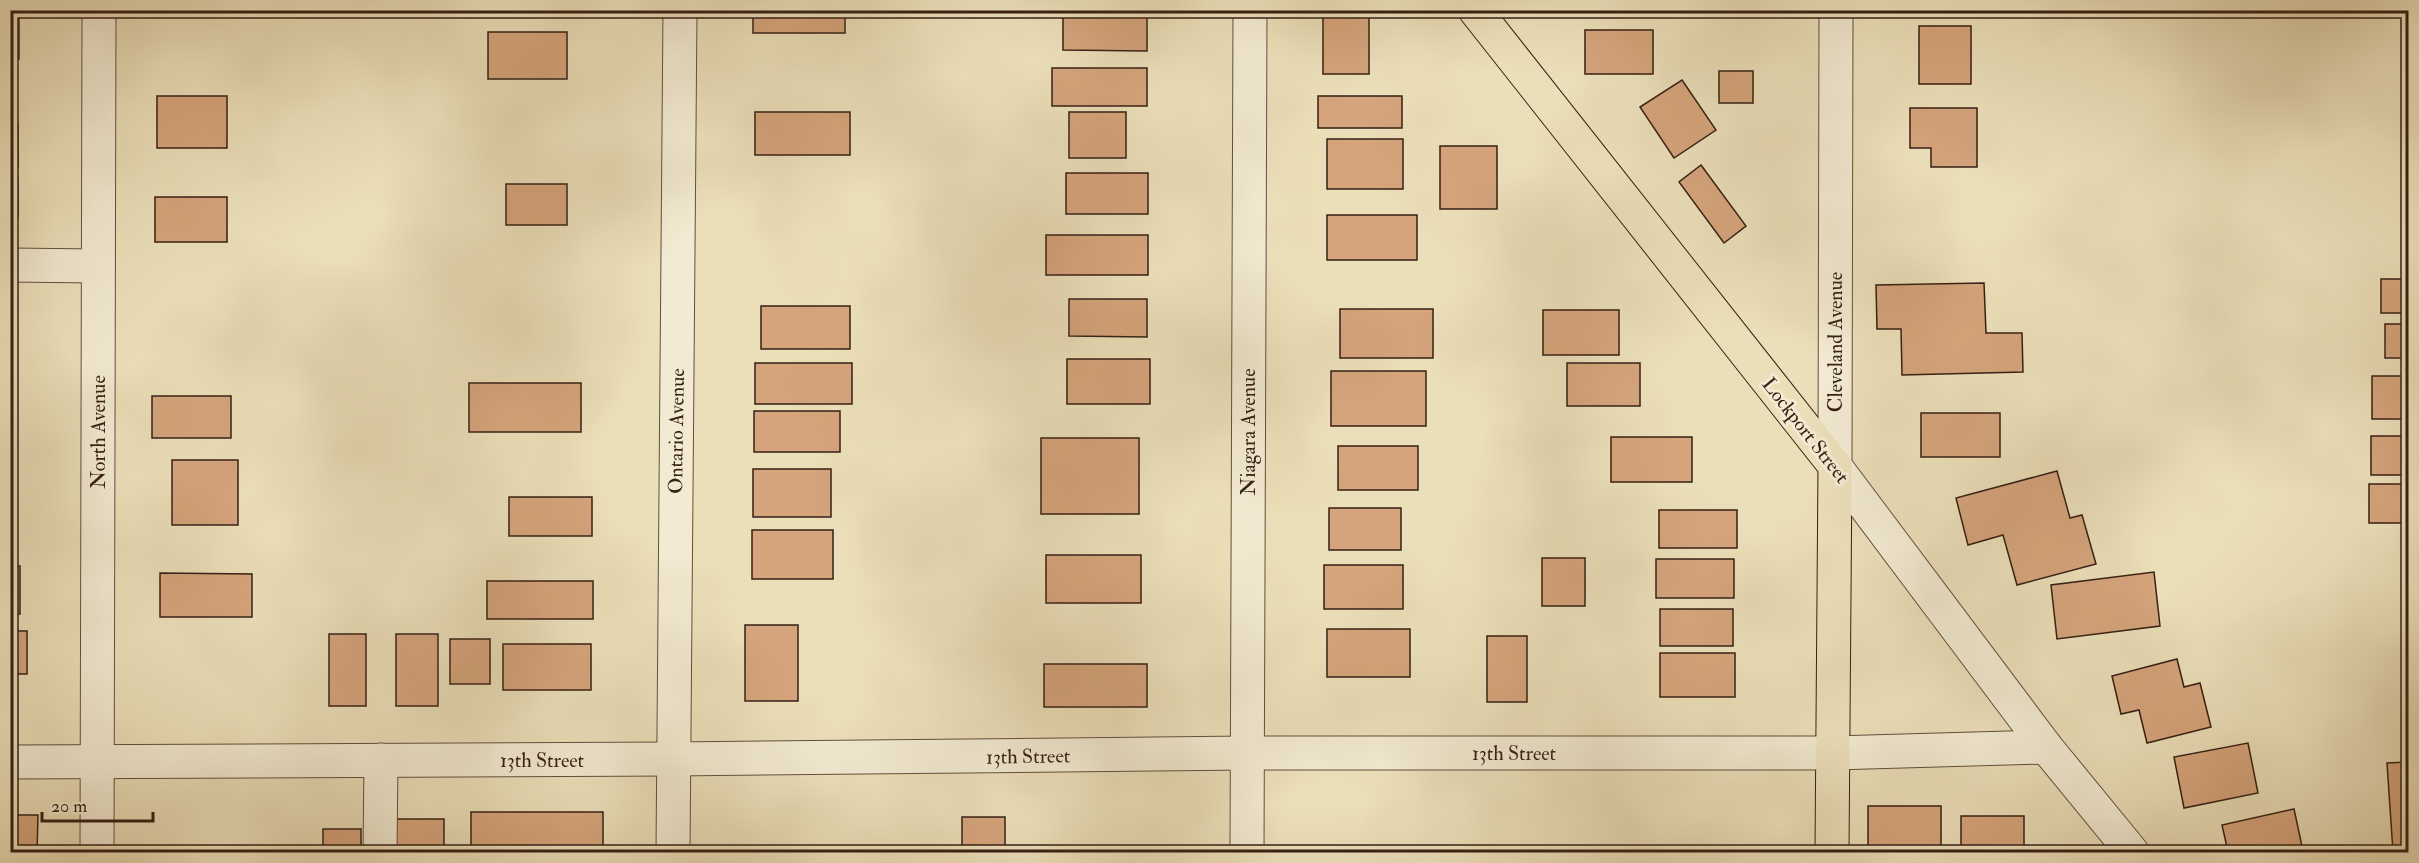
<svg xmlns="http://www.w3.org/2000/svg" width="2419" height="863" font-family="'IM FELL Double Pica',serif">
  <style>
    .building { fill: #d5a47c; stroke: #361f14; stroke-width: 1.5 }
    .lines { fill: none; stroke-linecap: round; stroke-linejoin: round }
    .minor-casing { stroke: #634f3d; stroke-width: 35 }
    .major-casing { stroke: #361f14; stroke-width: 35 }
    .minor { stroke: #f2ead2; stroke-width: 33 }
    .major { stroke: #ebdfb9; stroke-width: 33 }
    .labels { text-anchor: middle; stroke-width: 6; stroke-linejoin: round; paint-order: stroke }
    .street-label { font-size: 20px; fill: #361f14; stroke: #f2ead2 }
  </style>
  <rect width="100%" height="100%" fill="#ebdfb9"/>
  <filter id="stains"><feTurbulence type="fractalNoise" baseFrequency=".00333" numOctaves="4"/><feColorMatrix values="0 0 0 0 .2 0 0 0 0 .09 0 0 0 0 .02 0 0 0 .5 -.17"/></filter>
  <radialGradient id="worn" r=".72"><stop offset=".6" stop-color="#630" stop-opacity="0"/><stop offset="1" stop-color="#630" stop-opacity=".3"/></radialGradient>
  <!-- building -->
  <g class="building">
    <rect x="753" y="10" width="92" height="23"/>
    <polygon points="1063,11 1147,12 1147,51 1063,50"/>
    <rect x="10" y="12" width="9" height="47"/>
    <rect x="1323" y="12" width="46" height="62"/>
    <rect x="1919" y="26" width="52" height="58"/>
    <rect x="1585" y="30" width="68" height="44"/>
    <rect x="488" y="32" width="79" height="47"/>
    <rect x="10" y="67" width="7" height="44"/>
    <rect x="1052" y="68" width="95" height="38"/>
    <rect x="1719" y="71" width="34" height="32"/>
    <polygon points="1682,80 1716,130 1674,158 1640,107"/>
    <rect x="157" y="96" width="70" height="52"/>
    <rect x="1318" y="96" width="84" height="32"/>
    <polygon points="1910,108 1977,108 1977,167 1931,167 1931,148 1910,148"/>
    <rect x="755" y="112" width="95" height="43"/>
    <rect x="1069" y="112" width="57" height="46"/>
    <rect x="10" y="123" width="8" height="45"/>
    <rect x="1327" y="139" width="76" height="50"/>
    <rect x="1440" y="146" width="57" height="63"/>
    <polygon points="1701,165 1746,226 1724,243 1679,182"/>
    <rect x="1066" y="173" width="82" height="41"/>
    <rect x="10" y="178" width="8" height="39"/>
    <rect x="506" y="184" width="61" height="41"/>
    <rect x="155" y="197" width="72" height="45"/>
    <rect x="1327" y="215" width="90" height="45"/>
    <rect x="1046" y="235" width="102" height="40"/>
    <rect x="2381" y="279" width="27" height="34"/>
    <polygon points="1984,283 1986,333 2022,333 2023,372 1902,375 1901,329 1877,329 1876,285"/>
    <polygon points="1069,299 1147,299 1147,337 1069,336"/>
    <rect x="761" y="306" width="89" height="43"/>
    <rect x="1340" y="309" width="93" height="49"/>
    <rect x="1543" y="310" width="76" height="45"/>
    <rect x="2385" y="324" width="23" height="34"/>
    <rect x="1067" y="359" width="83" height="45"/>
    <rect x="755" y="363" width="97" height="41"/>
    <rect x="1567" y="363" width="73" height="43"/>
    <rect x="1331" y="371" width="95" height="55"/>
    <rect x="2372" y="376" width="36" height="43"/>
    <rect x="469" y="383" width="112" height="49"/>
    <rect x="10" y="385" width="6" height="35"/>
    <rect x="152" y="396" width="79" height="42"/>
    <rect x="754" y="411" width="86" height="41"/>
    <rect x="1921" y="413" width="79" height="44"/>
    <rect x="2371" y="436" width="37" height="39"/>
    <rect x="1611" y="437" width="81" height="45"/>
    <rect x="1041" y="438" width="98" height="76"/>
    <rect x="1338" y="446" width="80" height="44"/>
    <rect x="172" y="460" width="66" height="65"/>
    <rect x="753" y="469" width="78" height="48"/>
    <polygon points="2057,471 2070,518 2082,515 2096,564 2017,585 2003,535 1968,545 1956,498"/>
    <rect x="2369" y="484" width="39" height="39"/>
    <rect x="509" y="497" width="83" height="39"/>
    <rect x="1329" y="508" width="72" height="42"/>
    <rect x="1659" y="510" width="78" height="38"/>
    <rect x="752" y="530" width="81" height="49"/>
    <rect x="1046" y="555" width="95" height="48"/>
    <rect x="1542" y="558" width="43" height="48"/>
    <rect x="1656" y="559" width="78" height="39"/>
    <rect x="1324" y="565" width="79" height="44"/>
    <rect x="10" y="566" width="10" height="48"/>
    <polygon points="2154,572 2160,626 2057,639 2051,585"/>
    <polygon points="160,573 252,574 252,617 160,617"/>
    <rect x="487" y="581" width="106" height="38"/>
    <rect x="1660" y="609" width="73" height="37"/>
    <rect x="745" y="625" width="53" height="76"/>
    <rect x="1327" y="629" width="83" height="48"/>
    <rect x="10" y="631" width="17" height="43"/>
    <rect x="329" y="634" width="37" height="72"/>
    <rect x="396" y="634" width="42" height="72"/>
    <rect x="1487" y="636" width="40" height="66"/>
    <rect x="450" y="639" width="40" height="45"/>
    <rect x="503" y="644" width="88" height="46"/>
    <rect x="1660" y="653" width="75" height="44"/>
    <polygon points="2177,659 2184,687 2200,683 2211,727 2147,743 2139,710 2121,714 2112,676"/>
    <rect x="1044" y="664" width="103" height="43"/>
    <polygon points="2248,743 2258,793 2184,808 2174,757"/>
    <polygon points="2408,762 2408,852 2393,852 2387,763"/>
    <rect x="1868" y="806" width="73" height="46"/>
    <polygon points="2294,809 2303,851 2228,852 2222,825"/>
    <rect x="471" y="812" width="132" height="40"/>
    <polygon points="10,815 38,815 37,852 10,852"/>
    <rect x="1961" y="816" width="63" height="36"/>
    <rect x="962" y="817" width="43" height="35"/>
    <rect x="393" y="819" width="51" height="33"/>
    <rect x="323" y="829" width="38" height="23"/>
    <rect x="1047" y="847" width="92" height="5"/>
    <rect x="1567" y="847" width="127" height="5"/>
  </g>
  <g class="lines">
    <!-- minor casing -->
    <g class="minor-casing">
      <g id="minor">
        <polyline points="1836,10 1835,466 2046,747 2132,852"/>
        <polyline points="10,265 98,266"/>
        <polyline points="10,762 673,759 1247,753 1833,753 2046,747"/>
        <polyline points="97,852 99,10"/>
        <polyline points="380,852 381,760"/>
        <polyline points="673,852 680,10"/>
        <polyline points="1247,852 1250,10"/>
      </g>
    </g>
    <!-- major casing -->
    <g class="major-casing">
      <polyline id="major" points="1475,10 1835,466 1832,852"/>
    </g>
    <!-- minor -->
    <use href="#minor" class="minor"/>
    <!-- major -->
    <use href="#major" class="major"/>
  </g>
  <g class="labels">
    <!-- street labels -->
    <g class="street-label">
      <text transform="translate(1835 342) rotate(-90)" y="7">Cleveland Avenue</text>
      <text transform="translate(1806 430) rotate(52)" y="7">Lockport Street</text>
      <text transform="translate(676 431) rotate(-89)" y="7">Ontario Avenue</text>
      <text transform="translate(98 432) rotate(-90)" y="7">North Avenue</text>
      <text transform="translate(1248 432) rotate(-90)" y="7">Niagara Avenue</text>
      <text x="1514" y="760">13th Street</text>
      <text transform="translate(1028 756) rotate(-1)" y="7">13th Street</text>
      <text x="542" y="767">13th Street</text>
    </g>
  </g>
  <!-- margin -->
  <rect width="2419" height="863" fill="none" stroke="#ebdfb9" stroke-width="36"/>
  <rect x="12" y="12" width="2395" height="839" fill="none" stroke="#361f14" stroke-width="3"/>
  <rect x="18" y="18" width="2383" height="827" fill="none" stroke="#361f14" stroke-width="1.5"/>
  <!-- scale -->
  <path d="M42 812v9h111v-9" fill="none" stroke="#361f14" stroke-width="3"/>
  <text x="51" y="812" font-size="18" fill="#361f14" stroke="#f2ead2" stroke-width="4.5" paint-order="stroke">20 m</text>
  <rect width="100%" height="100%" filter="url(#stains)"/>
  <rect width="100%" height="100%" fill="url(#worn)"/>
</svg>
